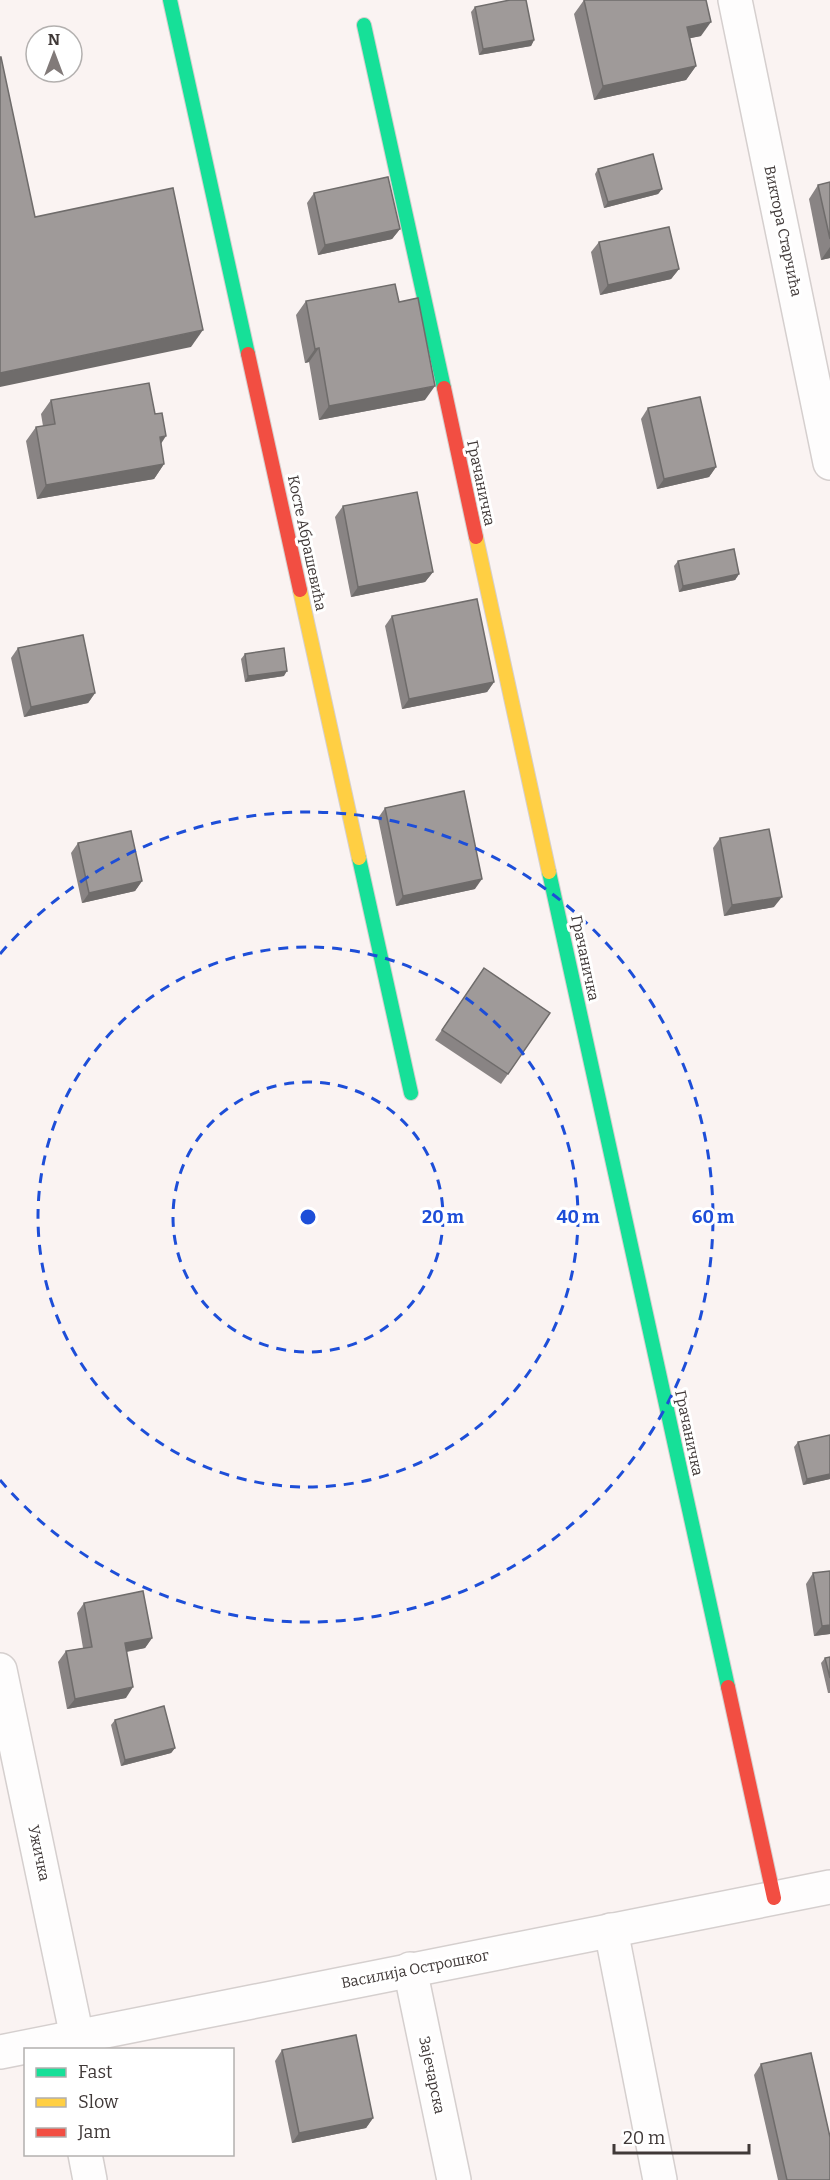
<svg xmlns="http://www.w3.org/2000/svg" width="830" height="2180" font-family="Bitter,serif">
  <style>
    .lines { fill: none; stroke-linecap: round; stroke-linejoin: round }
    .street-casing { stroke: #d5cfce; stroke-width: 36 }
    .fast-casing { stroke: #d5cfce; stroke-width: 16 }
    .slow-casing { stroke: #d5cfce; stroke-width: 16 }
    .jam-casing { stroke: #d5cfce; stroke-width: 16 }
    .street { stroke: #fefdfd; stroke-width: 33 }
    .fast { stroke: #16e098; stroke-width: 14 }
    .slow { stroke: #ffcf43; stroke-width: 14 }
    .jam { stroke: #f24e42; stroke-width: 14 }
    .wall { fill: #898484 }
    .shaded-wall { fill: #6f6c6b }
    .building { fill: #9f9a99; stroke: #6f6c6b; stroke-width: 1.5 }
    .ring { fill: none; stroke: #1d4ed8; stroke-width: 3; stroke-dasharray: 10 8 }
    .labels { text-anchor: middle; stroke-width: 6; stroke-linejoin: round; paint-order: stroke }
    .street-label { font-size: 15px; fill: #403938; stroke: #fff }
    .centre { fill: #1d4ed8; stroke: #fff; stroke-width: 3 }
    .ring-label { font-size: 18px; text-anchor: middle; font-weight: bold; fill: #1d4ed8; stroke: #fff; stroke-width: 6; stroke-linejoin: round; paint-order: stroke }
  </style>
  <rect width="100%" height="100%" fill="#faf3f2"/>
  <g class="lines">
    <!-- street casing -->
    <g class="street-casing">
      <g id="street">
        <polyline points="735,0 830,463"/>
        <polyline points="0,1670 77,2037"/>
        <polyline points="611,1930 660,2180"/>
        <polyline points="410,1969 454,2180"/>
        <polyline points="0,2052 830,1887"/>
        <polyline points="85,2154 90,2180"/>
      </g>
    </g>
    <!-- fast casing -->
    <g class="fast-casing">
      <g id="fast">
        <polyline points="170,0 248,354"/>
        <polyline points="364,25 444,388"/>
        <polyline points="359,858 411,1093"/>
        <polyline points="549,872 728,1687"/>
      </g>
    </g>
    <!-- slow casing -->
    <g class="slow-casing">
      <g id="slow">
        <polyline points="476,537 549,872"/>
        <polyline points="300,590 359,858"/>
      </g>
    </g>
    <!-- jam casing -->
    <g class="jam-casing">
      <g id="jam">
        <polyline points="248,354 300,590"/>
        <polyline points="444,388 476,537"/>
        <polyline points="728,1687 774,1898"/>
      </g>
    </g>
    <!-- street -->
    <use href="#street" class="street"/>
    <!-- fast -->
    <use href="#fast" class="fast"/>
    <!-- slow -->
    <use href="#slow" class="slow"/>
    <!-- jam -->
    <use href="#jam" class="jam"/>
  </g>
  <!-- wall -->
  <g class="wall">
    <polygon points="584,0 701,36 690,38 696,66 686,80 594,100 574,14"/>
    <polygon points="475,7 534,40 531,46 479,55 471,12"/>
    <polygon points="598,169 662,189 658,194 604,208 595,174"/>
    <polygon points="830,182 830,258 821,260 809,199 818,185"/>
    <polygon points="314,193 400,229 392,239 318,255 307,203"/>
    <polygon points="599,242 679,269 671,279 600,295 591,252"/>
    <polygon points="306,301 399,302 425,400 319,420 309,362 305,363 296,315"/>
    <polygon points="51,400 155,414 164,464 154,479 37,499 26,441 36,427 43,426 41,414"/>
    <polygon points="648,408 716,467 709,477 657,489 641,419"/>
    <polygon points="343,506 433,572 425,582 351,597 335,517"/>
    <polygon points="678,561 739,574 735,580 679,592 674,566"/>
    <polygon points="392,616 494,682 487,692 402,709 385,626"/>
    <polygon points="18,648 95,693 88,703 24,717 11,658"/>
    <polygon points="245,654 284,676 245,682 241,659"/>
    <polygon points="385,808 475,889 396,906 378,818"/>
    <polygon points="720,838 774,907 724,916 713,848"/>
    <polygon points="78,843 142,881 135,891 82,903 71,853"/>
    <polygon points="484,968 550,1013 501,1084 435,1040"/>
    <polygon points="830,1435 830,1479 803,1485 794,1447 798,1442"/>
    <polygon points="830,1571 830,1634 814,1636 806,1584 813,1573"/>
    <polygon points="84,1603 152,1638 145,1648 127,1652 126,1698 67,1709 58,1662 66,1651 83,1648 77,1613"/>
    <polygon points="830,1657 830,1693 828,1693 821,1663 825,1658"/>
    <polygon points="115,1720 175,1748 171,1753 121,1766 111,1725"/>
    <polygon points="282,2050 373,2118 366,2128 292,2143 275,2061"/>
    <polygon points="761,2064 830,2180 778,2180 754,2075"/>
  </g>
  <!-- shaded-wall -->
  <g class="shaded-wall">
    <polygon points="711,22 701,36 677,41 687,27"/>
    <polygon points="534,40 531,46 479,55 483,49"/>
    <polygon points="696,66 686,80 594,100 603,86"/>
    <polygon points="662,189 658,194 604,208 608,202"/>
    <polygon points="400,229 392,239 318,255 325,245"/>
    <polygon points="830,247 830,258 821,260"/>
    <polygon points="679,269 671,279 600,295 608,285"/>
    <polygon points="203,330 191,347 0,387 0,373"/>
    <polygon points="319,348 309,362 305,363 315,349"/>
    <polygon points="435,386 425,400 319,420 329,406"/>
    <polygon points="166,436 157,450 160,437"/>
    <polygon points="164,464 154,479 37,499 46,485"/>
    <polygon points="716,467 709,477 657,489 664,479"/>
    <polygon points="433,572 425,582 351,597 358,587"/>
    <polygon points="739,574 735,580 679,592 683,586"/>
    <polygon points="287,671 284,676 245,682 248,676"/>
    <polygon points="494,682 487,692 402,709 409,699"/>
    <polygon points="95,693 88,703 24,717 31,707"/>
    <polygon points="482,879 475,889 396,906 403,896"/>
    <polygon points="142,881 135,891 82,903 89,893"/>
    <polygon points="782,897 774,907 724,916 732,905"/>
    <polygon points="830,1474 830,1479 803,1485 807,1479"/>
    <polygon points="830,1625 830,1634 814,1636 822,1626"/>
    <polygon points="152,1638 145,1648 118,1653 125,1643"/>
    <polygon points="133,1687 126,1698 67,1709 75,1699"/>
    <polygon points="175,1748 171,1753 121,1766 125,1760"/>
    <polygon points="373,2118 366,2128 292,2143 299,2133"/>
  </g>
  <!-- building -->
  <g class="building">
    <polygon points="510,0 526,0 534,40 483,49 475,7"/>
    <polygon points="584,0 706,0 711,22 687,27 696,66 603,86"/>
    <polygon points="0,57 1,57 35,217 173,188 203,330 0,373"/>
    <polygon points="653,154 662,189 608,202 598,169"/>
    <polygon points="388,177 400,229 325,245 314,193"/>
    <polygon points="830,182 830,239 818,185"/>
    <polygon points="669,227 679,269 608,285 599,242"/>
    <polygon points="395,284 399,302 418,298 435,386 329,406 319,348 315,349 306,301"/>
    <polygon points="149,383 155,414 162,413 166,436 160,437 164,464 46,485 36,427 55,424 51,400"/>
    <polygon points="700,397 716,467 664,479 648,408"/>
    <polygon points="417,492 433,572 358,587 343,506"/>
    <polygon points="734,549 739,574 683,586 678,561"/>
    <polygon points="477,599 494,682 409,699 392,616"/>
    <polygon points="83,635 95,693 31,707 18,648"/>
    <polygon points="284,648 287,671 248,676 245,654"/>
    <polygon points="464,791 482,879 403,896 385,808"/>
    <polygon points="769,829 782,897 732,905 720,838"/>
    <polygon points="131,831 142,881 89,893 78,843"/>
    <polygon points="484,968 550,1013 508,1074 442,1030"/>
    <polygon points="830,1435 830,1474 807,1479 798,1442"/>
    <polygon points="830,1571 830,1625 822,1626 813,1573"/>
    <polygon points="143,1591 152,1638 125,1643 133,1687 75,1699 66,1651 92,1647 84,1603"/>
    <polygon points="830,1657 830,1678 825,1658"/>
    <polygon points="164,1706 175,1748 125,1760 115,1720"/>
    <polygon points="356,2035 373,2118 299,2133 282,2050"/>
    <polygon points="811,2053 830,2137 830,2180 787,2180 761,2064"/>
  </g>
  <!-- distance rings -->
  <g class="ring">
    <circle cx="308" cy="1217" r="135"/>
    <circle cx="308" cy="1217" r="270"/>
    <path d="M0 954A405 405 0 1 1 0 1480"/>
  </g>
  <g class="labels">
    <!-- street labels -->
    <g class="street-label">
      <text transform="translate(783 231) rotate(78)" y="5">Виктора Старчића</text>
      <text transform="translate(481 483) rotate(78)" y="5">Грачаничка</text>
      <text transform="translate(307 543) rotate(78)" y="5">Косте Абрашевића</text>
      <text transform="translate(585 958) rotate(78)" y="5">Грачаничка</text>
      <text transform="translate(689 1433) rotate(78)" y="5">Грачаничка</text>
      <text transform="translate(39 1853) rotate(78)" y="5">Ужичка</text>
      <text transform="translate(415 1969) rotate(-11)" y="5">Василија Острошког</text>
      <text transform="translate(432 2075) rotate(78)" y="5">Зајечарска</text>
    </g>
  </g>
  <circle cx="308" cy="1217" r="9" class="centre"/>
  <g class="ring-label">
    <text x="443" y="1223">20 m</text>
    <text x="578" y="1223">40 m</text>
    <text x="713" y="1223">60 m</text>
  </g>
  <!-- legend -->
  <rect x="24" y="2048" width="210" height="108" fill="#ffffff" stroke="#b3b0af" stroke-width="1.5"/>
  <rect x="36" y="2068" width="30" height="9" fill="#16e098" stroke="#b3b0af" stroke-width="1.5"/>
  <text x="78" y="2078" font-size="18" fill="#403938">Fast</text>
  <rect x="36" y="2098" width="30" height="9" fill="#ffcf43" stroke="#b3b0af" stroke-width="1.5"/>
  <text x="78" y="2108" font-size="18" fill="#403938">Slow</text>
  <rect x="36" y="2128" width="30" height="9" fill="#f24e42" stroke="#b3b0af" stroke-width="1.5"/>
  <text x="78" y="2138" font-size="18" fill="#403938">Jam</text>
  <!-- north arrow -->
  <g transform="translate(54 54)"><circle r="28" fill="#ffffff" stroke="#b3b0af" stroke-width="1.5"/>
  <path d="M0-4.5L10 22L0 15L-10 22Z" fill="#817a79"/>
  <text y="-9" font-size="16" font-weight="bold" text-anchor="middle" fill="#403938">N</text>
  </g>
  <!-- scale -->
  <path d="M614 2144v9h135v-9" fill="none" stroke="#403938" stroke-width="3"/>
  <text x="623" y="2144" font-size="18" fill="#403938" stroke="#ffffff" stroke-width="4.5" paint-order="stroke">20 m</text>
</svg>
